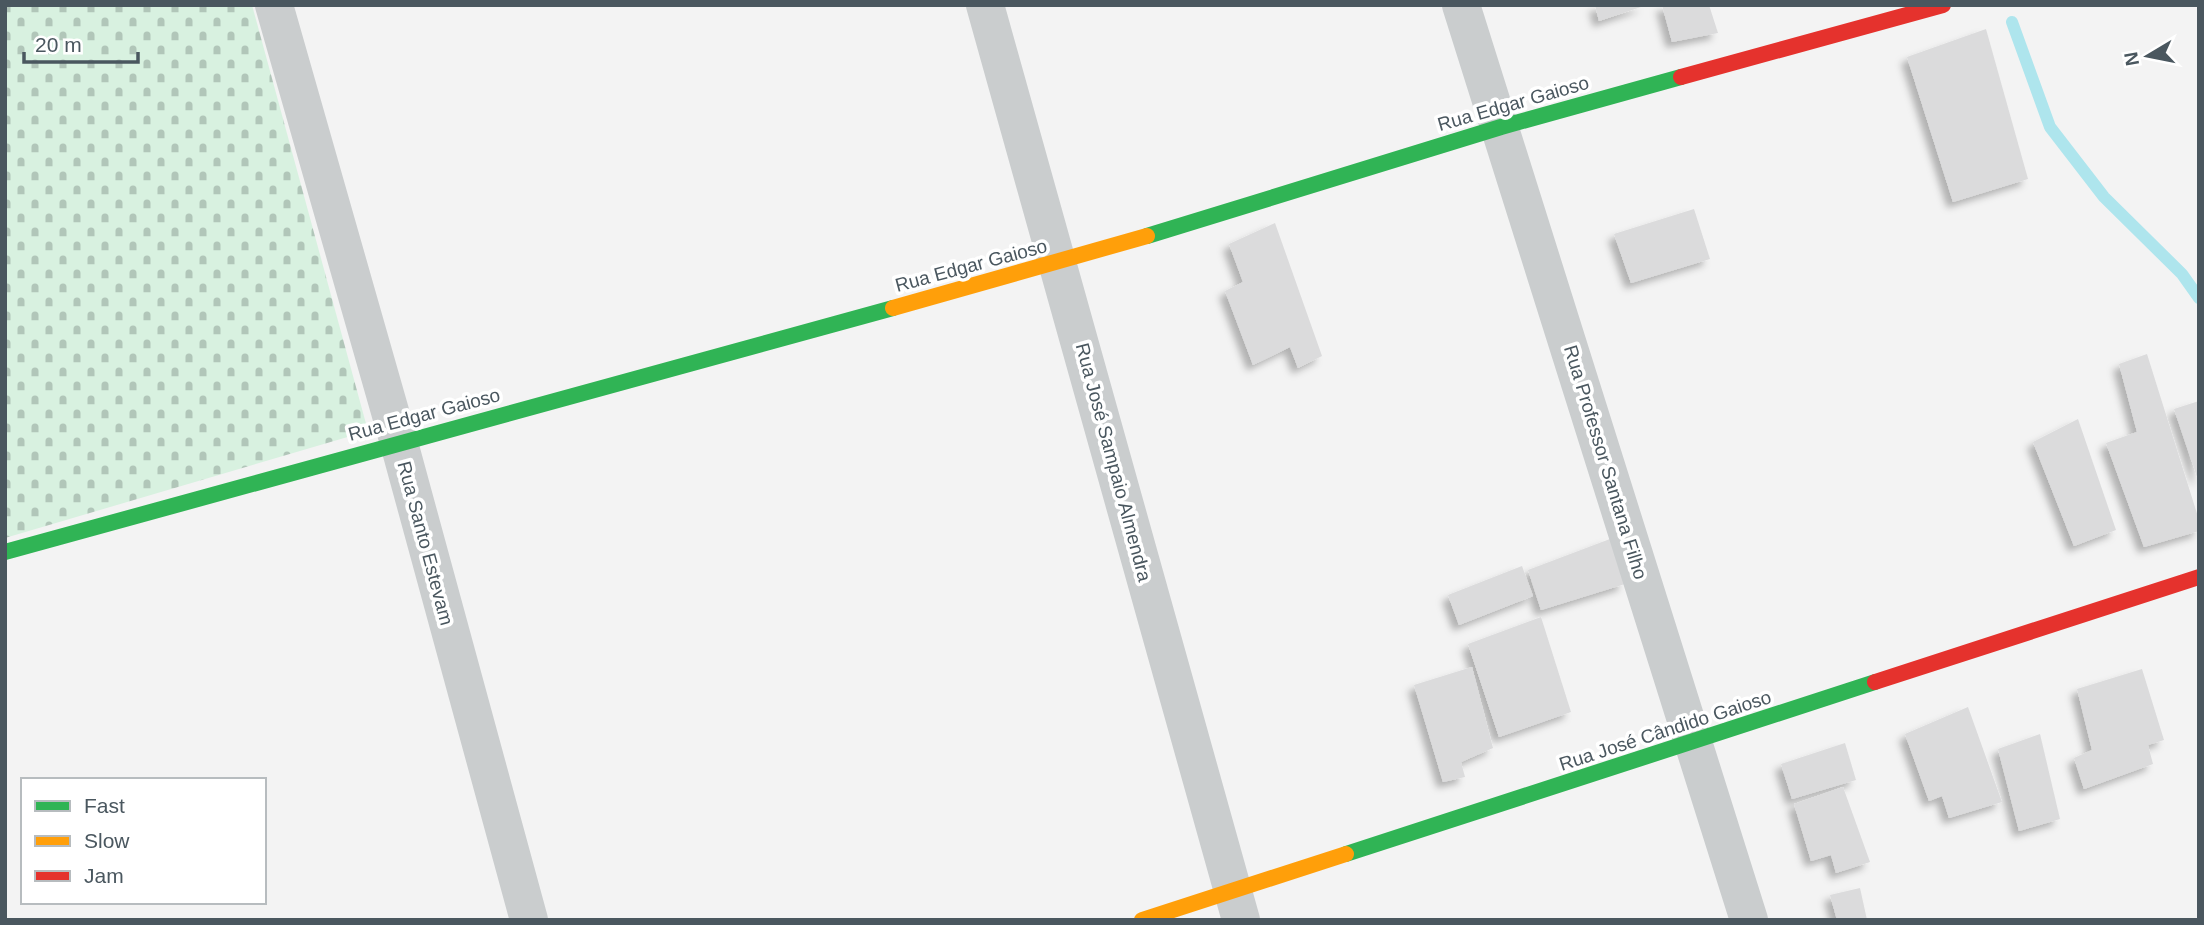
<svg xmlns="http://www.w3.org/2000/svg" width="2204" height="925" font-family="Helvetica,sans-serif">
  <style>
    .cemetery { fill: url(#cemetery-stones) }
    .lines { fill: none; stroke-linecap: round; stroke-linejoin: round }
    .stream { stroke: #aee5ed; stroke-width: 12 }
    .building { fill: #dbdbdc; filter: url(#shadow) }
    .street { stroke: #cacdce; stroke-width: 38 }
    .fast { stroke: #30b455; stroke-width: 16 }
    .slow { stroke: #ff9f0a; stroke-width: 16 }
    .jam { stroke: #e5322d; stroke-width: 16 }
    .labels { text-anchor: middle; stroke-width: 7; stroke-linejoin: round; paint-order: stroke }
    .street-label { font-size: 19px; fill: #4a575f; stroke: #fff }
  </style>
  <defs>
    <pattern id="cemetery-stones" width="16" height="16" patternUnits="userSpaceOnUse" patternTransform="scale(1.75)"><rect width="16" height="16" fill="#d8f1e0"/><path d="M2 7V4a2 2 0 0 1 4 0v3zM10 15v-3a2 2 0 0 1 4 0v3z" fill="#b1c6b9"/></pattern>
    <filter id="shadow"><feDropShadow dx="-6" dy="6" stdDeviation="3.5" flood-color="#0004"/></filter>
  </defs>
  <rect width="100%" height="100%" fill="#f3f3f3"/>
  <!-- cemetery -->
  <polygon class="cemetery" points="5,5 252,5 368,431 5,538"/>
  <g class="lines">
    <!-- stream -->
    <polyline class="stream" points="2012,22 2050,127 2104,197 2182,274 2199,298"/>
  </g>
  <!-- building -->
  <g class="building">
    <polygon points="1595,5 1644,5 1644,6 1599,21"/>
    <polygon points="1662,5 1709,5 1718,33 1672,42"/>
    <polygon points="1986,29 2028,179 1953,202 1907,57"/>
    <polygon points="1694,209 1710,259 1631,283 1614,234"/>
    <polygon points="1275,223 1322,356 1298,368 1290,347 1253,365 1225,291 1243,282 1229,244"/>
    <polygon points="2147,354 2199,520 2199,531 2144,547 2106,443 2137,432 2119,364"/>
    <polygon points="2199,401 2199,480 2198,480 2174,409"/>
    <polygon points="2078,419 2116,530 2074,546 2033,442"/>
    <polygon points="1610,539 1625,584 1541,610 1528,570"/>
    <polygon points="1522,566 1533,596 1459,625 1448,595"/>
    <polygon points="1541,617 1571,712 1499,737 1468,644"/>
    <polygon points="1472,667 1493,748 1461,762 1465,777 1443,782 1414,685"/>
    <polygon points="2142,669 2164,740 2148,745 2153,764 2084,789 2074,758 2092,750 2077,689"/>
    <polygon points="1968,707 2002,802 1949,818 1942,796 1929,801 1905,734"/>
    <polygon points="2040,734 2060,819 2019,831 1998,749"/>
    <polygon points="1845,743 1856,780 1792,799 1781,764"/>
    <polygon points="1843,787 1870,862 1836,873 1831,855 1811,861 1794,804"/>
    <polygon points="1860,888 1867,920 1837,920 1830,895"/>
  </g>
  <g class="lines">
    <!-- street -->
    <g class="street">
      <polyline points="274,5 399,443 529,920"/>
      <polyline points="985,5 1241,920"/>
      <polyline points="1461,5 1749,920"/>
    </g>
    <!-- fast -->
    <g class="fast">
      <polyline points="1147,236 1501,127 1681,77"/>
      <polyline points="5,552 893,308"/>
      <polyline points="1346,854 1875,682"/>
    </g>
    <!-- slow -->
    <g class="slow">
      <polyline points="893,308 1147,236"/>
      <polyline points="1142,920 1346,854"/>
    </g>
    <!-- jam -->
    <g class="jam">
      <polyline points="1681,77 1943,5"/>
      <polyline points="1875,682 2199,577"/>
    </g>
  </g>
  <g class="labels">
    <!-- street labels -->
    <g class="street-label">
      <text transform="translate(1513 103) rotate(-16)" y="7">Rua Edgar Gaioso</text>
      <text transform="translate(971 265) rotate(-15)" y="7">Rua Edgar Gaioso</text>
      <text transform="translate(424 414) rotate(-15)" y="7">Rua Edgar Gaioso</text>
      <text transform="translate(1114 462) rotate(75)" y="7">Rua José Sampaio Almendra</text>
      <text transform="translate(1606 462) rotate(73)" y="7">Rua Professor Santana Filho</text>
      <text transform="translate(426 543) rotate(75)" y="7">Rua Santo Estevam</text>
      <text transform="translate(1665 730) rotate(-18)" y="7">Rua José Cândido Gaioso</text>
    </g>
  </g>
  <!-- border -->
  <rect width="2204" height="925" fill="none" stroke="#4a575f" stroke-width="14"/>
  <!-- legend -->
  <rect x="21" y="778" width="245" height="126" fill="#ffffff" stroke="#b7bcbf" stroke-width="2"/>
  <rect x="35" y="801" width="35" height="10" fill="#30b455" stroke="#b7bcbf" stroke-width="2"/>
  <text x="84" y="813" font-size="21" fill="#4a575f">Fast</text>
  <rect x="35" y="836" width="35" height="10" fill="#ff9f0a" stroke="#b7bcbf" stroke-width="2"/>
  <text x="84" y="848" font-size="21" fill="#4a575f">Slow</text>
  <rect x="35" y="871" width="35" height="10" fill="#e5322d" stroke="#b7bcbf" stroke-width="2"/>
  <text x="84" y="883" font-size="21" fill="#4a575f">Jam</text>
  <!-- north arrow -->
  <g transform="translate(2148 56) rotate(260)" stroke="#ffffff" stroke-width="5" paint-order="stroke">
  <path d="M0-5L12 26L0 18L-12 26Z" fill="#4a575f"/>
  <text y="-10" font-size="19" font-weight="bold" text-anchor="middle" fill="#4a575f">N</text>
  </g>
  <!-- scale -->
  <path d="M24 52v10h114v-10" fill="none" stroke="#4a575f" stroke-width="3.5"/>
  <text x="35" y="52" font-size="21" fill="#4a575f" stroke="#ffffff" stroke-width="5" paint-order="stroke">20 m</text>
</svg>
